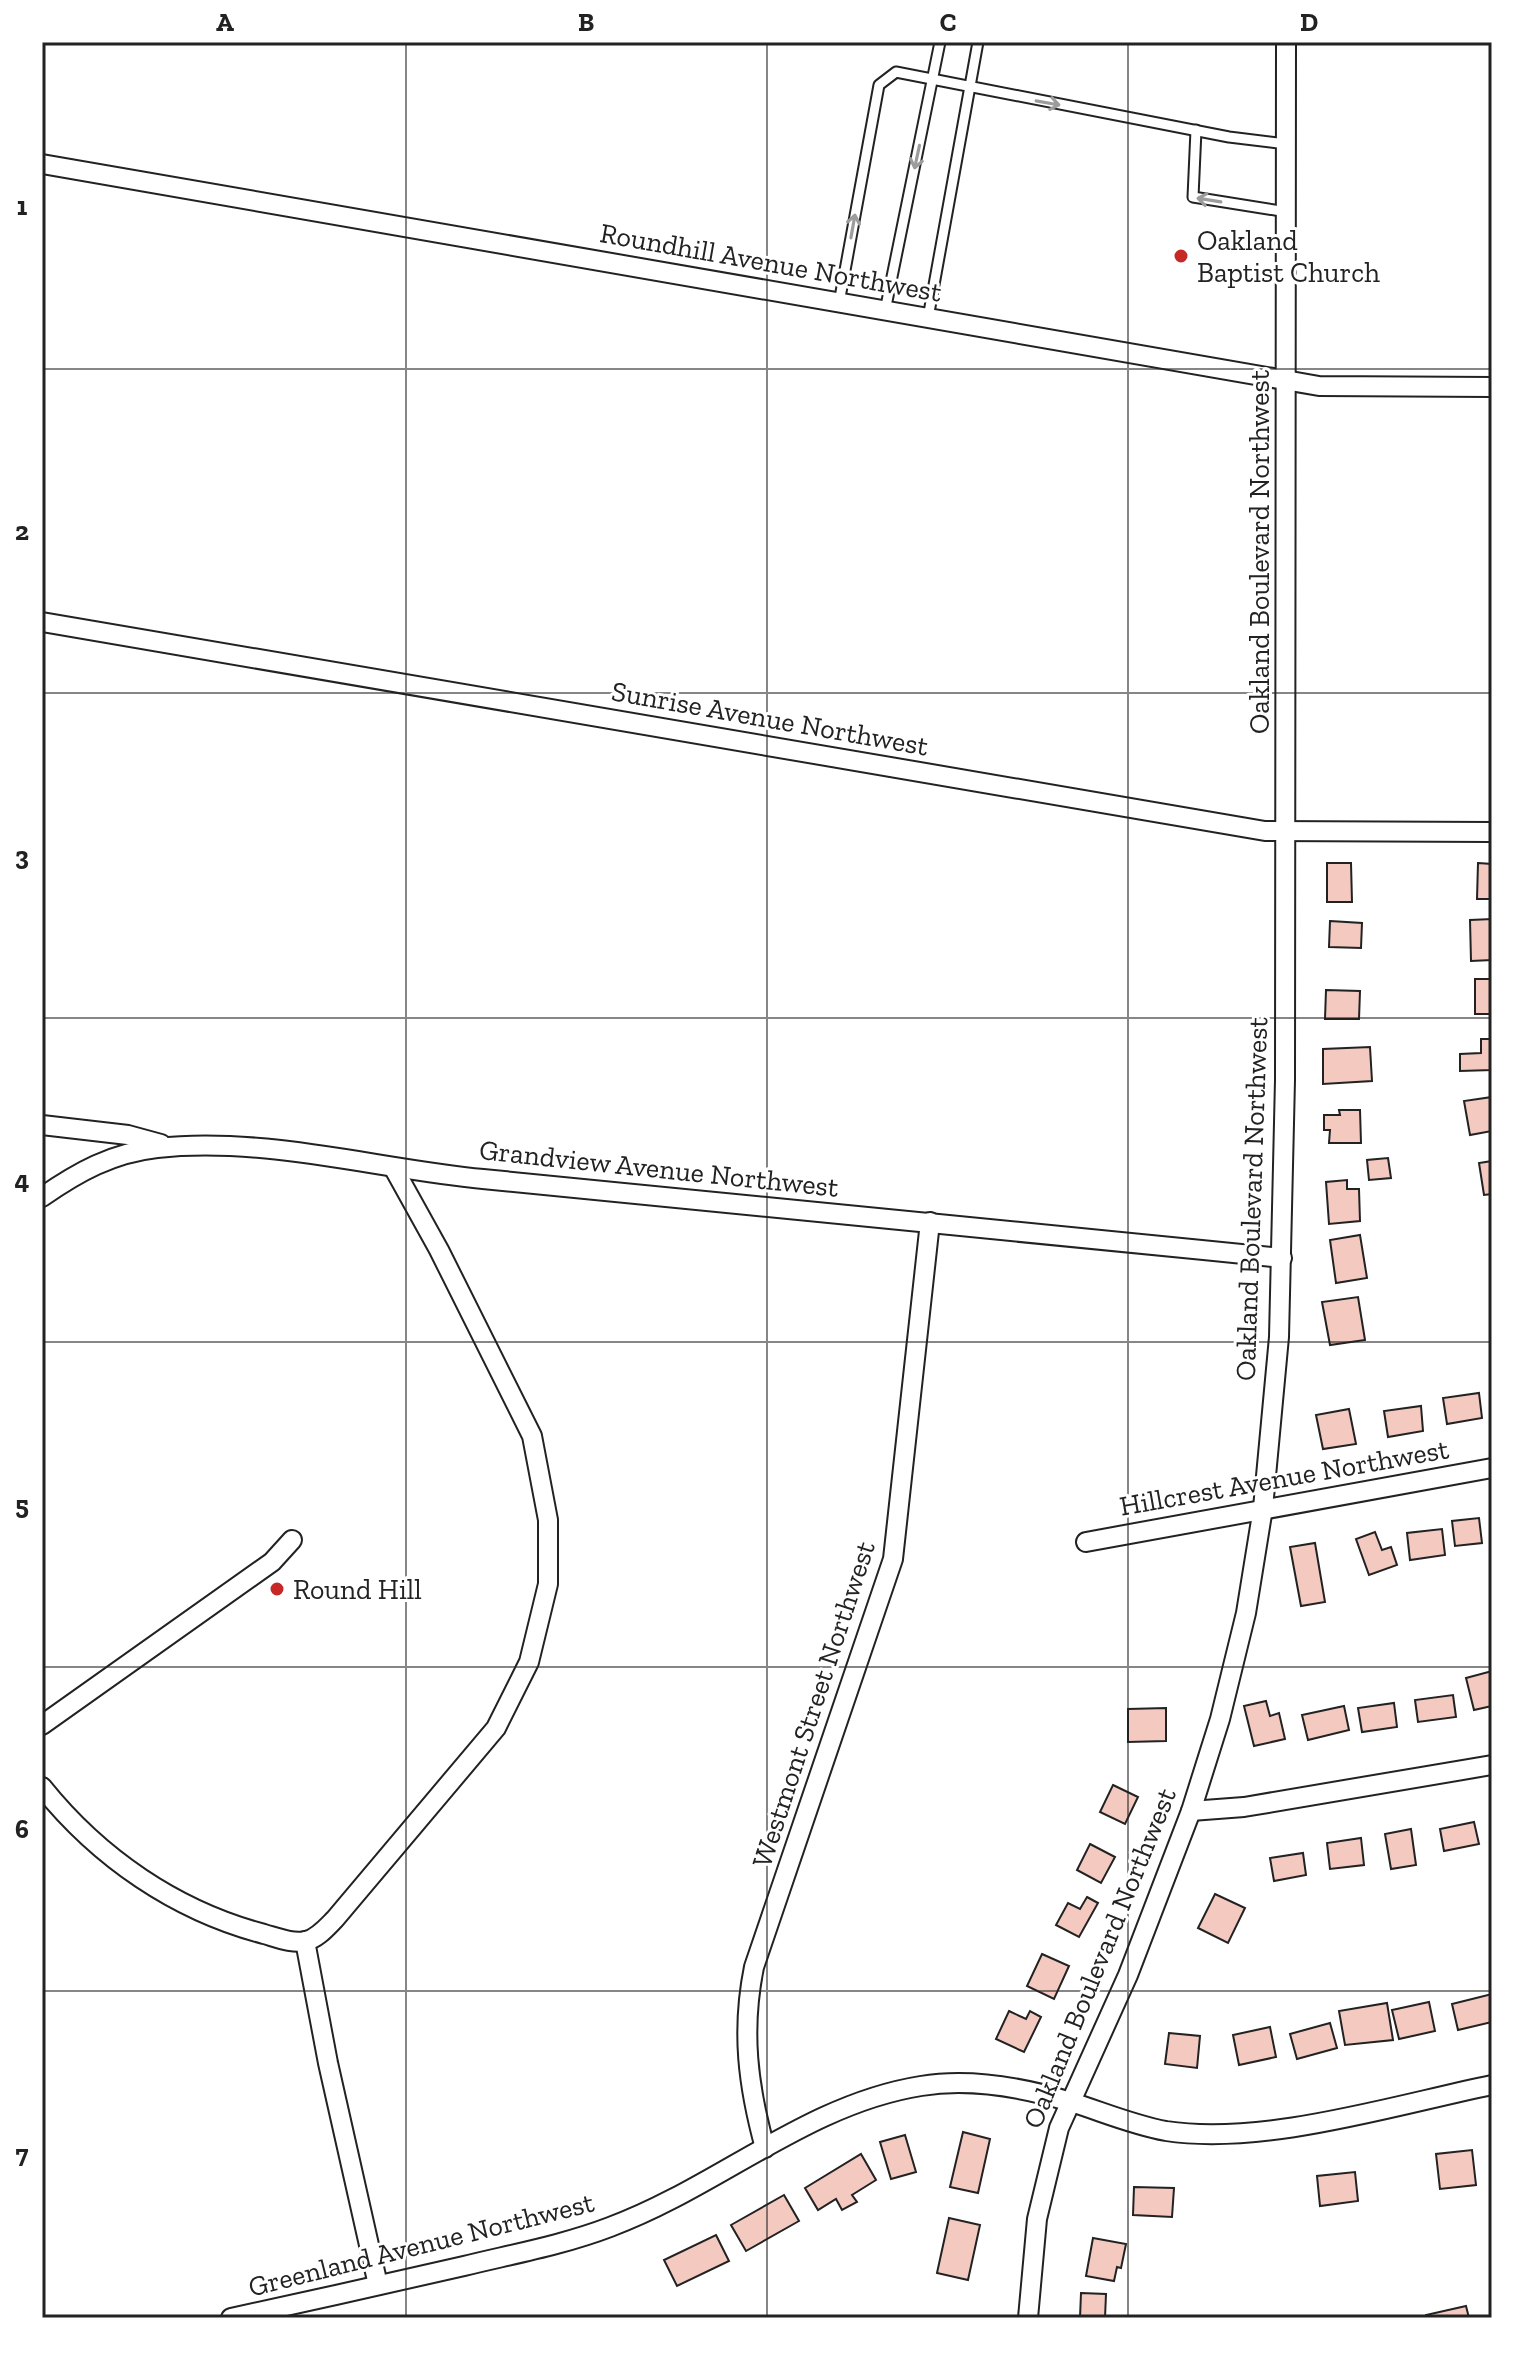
<svg xmlns="http://www.w3.org/2000/svg" width="1534" height="2360" font-family="'Zilla Slab',serif">
  <style>
    .building { fill: #f3c9c0; stroke: #222; stroke-width: 2 }
    .lines { fill: none; stroke-linecap: round; stroke-linejoin: round }
    .lane-casing { stroke: #222; stroke-width: 13 }
    .street-casing { stroke: #222; stroke-width: 22 }
    .lane { stroke: #fff; stroke-width: 9 }
    .street { stroke: #fff; stroke-width: 18 }
    .oneway { stroke: #9c9c9c }
    .grid { fill: none; stroke: #222; stroke-width: 2; stroke-opacity: 0.55 }
    .poi-dot { fill: #c62828; stroke: #fff; stroke-width: 3 }
    .labels { text-anchor: middle; stroke-width: 6; stroke-linejoin: round; paint-order: stroke }
    .poi-label { font-size: 28px; fill: #222; stroke: #fff; text-anchor: start }
    .street-label { font-size: 28px; fill: #222; stroke: #fff }
    .neatline { fill: none; stroke: #222; stroke-width: 3 }
    .grid-label { font-size: 26px; text-anchor: middle; font-weight: bold; fill: #222 }
  </style>
  <rect width="100%" height="100%" fill="#fff"/>
  <!-- building -->
  <g class="building">
    <polygon points="1327,863 1351,863 1352,902 1327,902"/>
    <polygon points="1478,863 1492,864 1492,899 1477,899"/>
    <polygon points="1492,919 1492,960 1471,961 1470,920"/>
    <polygon points="1330,921 1362,923 1361,948 1329,947"/>
    <rect x="1475" y="979" width="17" height="35"/>
    <polygon points="1326,990 1360,991 1359,1019 1325,1019"/>
    <polygon points="1481,1039 1492,1039 1492,1070 1460,1071 1460,1054 1481,1053"/>
    <polygon points="1370,1047 1372,1081 1323,1084 1323,1049"/>
    <polygon points="1492,1097 1492,1131 1470,1135 1464,1101"/>
    <polygon points="1339,1110 1360,1110 1361,1143 1329,1143 1330,1130 1324,1130 1324,1115 1340,1115"/>
    <polygon points="1388,1158 1391,1178 1369,1180 1367,1160"/>
    <polygon points="1492,1161 1492,1194 1484,1195 1479,1163"/>
    <polygon points="1347,1180 1347,1189 1359,1189 1360,1221 1329,1224 1326,1182"/>
    <polygon points="1360,1235 1367,1278 1336,1283 1330,1240"/>
    <polygon points="1358,1297 1365,1340 1330,1345 1322,1302"/>
    <polygon points="1479,1393 1482,1418 1447,1424 1443,1398"/>
    <polygon points="1421,1406 1423,1431 1388,1437 1384,1411"/>
    <polygon points="1349,1409 1356,1444 1323,1449 1316,1415"/>
    <polygon points="1479,1518 1482,1543 1455,1546 1452,1521"/>
    <polygon points="1442,1529 1445,1555 1410,1560 1407,1533"/>
    <polygon points="1375,1532 1382,1550 1391,1547 1397,1565 1369,1575 1356,1539"/>
    <polygon points="1315,1543 1325,1602 1301,1606 1290,1547"/>
    <polygon points="1492,1671 1492,1706 1474,1710 1466,1678"/>
    <polygon points="1453,1695 1456,1717 1418,1722 1415,1700"/>
    <polygon points="1266,1701 1270,1716 1279,1713 1285,1739 1254,1746 1244,1706"/>
    <polygon points="1394,1703 1397,1727 1362,1732 1358,1708"/>
    <polygon points="1344,1706 1349,1730 1308,1740 1302,1715"/>
    <polygon points="1166,1708 1166,1741 1128,1742 1128,1709"/>
    <polygon points="1113,1785 1138,1797 1125,1824 1100,1812"/>
    <polygon points="1474,1822 1479,1844 1444,1851 1440,1829"/>
    <polygon points="1411,1829 1416,1865 1391,1869 1385,1834"/>
    <polygon points="1361,1838 1364,1865 1330,1869 1327,1843"/>
    <polygon points="1090,1844 1115,1857 1101,1883 1077,1870"/>
    <polygon points="1303,1853 1306,1875 1274,1881 1270,1858"/>
    <polygon points="1215,1894 1245,1908 1228,1943 1198,1928"/>
    <polygon points="1087,1897 1098,1903 1079,1937 1056,1925 1068,1903 1080,1909"/>
    <polygon points="1042,1954 1069,1966 1054,1999 1027,1986"/>
    <polygon points="1492,1994 1492,2022 1458,2030 1452,2004"/>
    <polygon points="1429,2002 1435,2031 1399,2039 1392,2010"/>
    <polygon points="1387,2003 1393,2040 1345,2045 1339,2011"/>
    <polygon points="1009,2011 1026,2019 1030,2011 1041,2017 1024,2052 996,2039"/>
    <polygon points="1330,2023 1337,2048 1297,2059 1290,2034"/>
    <polygon points="1270,2027 1276,2057 1239,2065 1233,2035"/>
    <polygon points="1169,2033 1200,2036 1197,2068 1165,2064"/>
    <polygon points="963,2132 990,2139 978,2193 950,2187"/>
    <polygon points="905,2135 916,2172 891,2179 880,2142"/>
    <polygon points="1472,2150 1476,2185 1440,2189 1436,2154"/>
    <polygon points="861,2154 876,2180 852,2195 857,2202 842,2210 836,2199 818,2210 805,2188"/>
    <polygon points="1355,2172 1358,2201 1320,2206 1317,2176"/>
    <polygon points="1134,2187 1174,2188 1172,2217 1133,2215"/>
    <polygon points="784,2195 799,2221 746,2251 731,2225"/>
    <polygon points="949,2218 980,2225 968,2280 937,2273"/>
    <polygon points="716,2235 729,2261 677,2286 664,2260"/>
    <polygon points="1093,2238 1126,2244 1121,2268 1117,2267 1114,2281 1086,2276"/>
    <polygon points="1081,2293 1106,2294 1105,2318 1080,2318"/>
    <polygon points="1466,2306 1469,2318 1426,2318 1426,2315"/>
  </g>
  <g class="lines">
    <!-- lane casing -->
    <g class="lane-casing">
      <g id="lane">
        <polyline points="1196,130 1193,197 1287,212"/>
        <polyline points="839,303 879,85 896,72 1229,137 1286,144"/>
        <polyline points="885,311 940,42"/>
        <polyline points="928,318 978,42"/>
      </g>
    </g>
    <!-- street casing -->
    <g class="street-casing">
      <g id="street">
        <polyline points="42,164 1319,386 1492,387"/>
        <polyline points="42,622 1265,831 1492,832"/>
        <polyline points="42,1125 128,1135 161,1144"/>
        <path d="M42,1197C78,1172 112,1153 157,1148C263,1136 378,1169 483,1179C750,1205 1016,1231 1282,1258"/>
        <polyline points="1086,1542 1492,1468"/>
        <polyline points="42,1725 272,1562 292,1540"/>
        <path d="M42,1787C99,1858 176,1911 264,1934C278,1938 293,1944 306,1941C318,1938 327,1927 335,1919L496,1728L529,1662L548,1584V1520L532,1436L439,1250L393,1167"/>
        <polyline points="1191,1811 1244,1807 1492,1765"/>
        <polyline points="305,1941 328,2063 378,2285"/>
        <path d="M765,2148C748,2086 741,2031 754,1967L893,1559L930,1222"/>
        <path d="M231,2318C309,2301 386,2284 464,2266C513,2254 563,2245 610,2227C718,2187 807,2104 921,2086C970,2078 1025,2088 1071,2102C1103,2112 1133,2125 1166,2131C1264,2146 1395,2105 1492,2085"/>
        <polyline points="1028,2318 1037,2219 1059,2128 1128,1975 1191,1811 1220,1719 1246,1613 1263,1508 1279,1337 1285,1080 1286,42"/>
      </g>
    </g>
    <!-- lane -->
    <use href="#lane" class="lane"/>
    <!-- street -->
    <use href="#street" class="street"/>
  </g>
  <!-- one-way arrows -->
  <defs><path id="oneway-shaft" d="M-6 0H5M1.5-3L5.5 0L1.5 3" fill="none" stroke-width="1.6" stroke-linecap="round" stroke-linejoin="round" transform="scale(2)"/></defs>
  <g class="oneway">
    <use href="#oneway-shaft" transform="translate(1048 103) rotate(10)"/>
    <use href="#oneway-shaft" transform="translate(917 157) rotate(102)"/>
    <use href="#oneway-shaft" transform="translate(1209 200) rotate(-171)"/>
    <use href="#oneway-shaft" transform="translate(853 226) rotate(-80)"/>
  </g>
  <!-- grid -->
  <path class="grid" d="M406,42V2318M767,42V2318M1128,42V2318M42,369H1492M42,693H1492M42,1018H1492M42,1342H1492M42,1667H1492M42,1991H1492"/>
  <!-- markers -->
  <g class="poi-dot">
    <circle cx="1181" cy="256" r="8"/>
    <circle cx="277" cy="1589" r="8"/>
  </g>
  <g class="labels">
    <!-- poi labels -->
    <g class="poi-label">
      <text x="1197" y="250">Oakland<tspan x="1197" dy="32">Baptist Church</tspan></text>
      <text x="293" y="1599">Round Hill</text>
    </g>
    <!-- street labels -->
    <g class="street-label">
      <text transform="translate(771 262) rotate(10)" y="10">Roundhill Avenue Northwest</text>
      <text transform="translate(1259 552) rotate(-90)" y="10">Oakland Boulevard Northwest</text>
      <text transform="translate(770 718) rotate(10)" y="10">Sunrise Avenue Northwest</text>
      <text transform="translate(659 1168) rotate(6)" y="10">Grandview Avenue Northwest</text>
      <text transform="translate(1251 1199) rotate(-88)" y="10">Oakland Boulevard Northwest</text>
      <text transform="translate(1284 1477) rotate(-10)" y="10">Hillcrest Avenue Northwest</text>
      <text transform="translate(813 1704) rotate(-72)" y="10">Westmont Street Northwest</text>
      <text transform="translate(1099 1958) rotate(-68)" y="10">Oakland Boulevard Northwest</text>
      <text transform="translate(421 2244) rotate(-14)" y="10">Greenland Avenue Northwest</text>
    </g>
  </g>
  <!-- border -->
  <rect width="1534" height="2360" fill="none" stroke="#ffffff" stroke-width="88"/>
  <rect x="44" y="44" width="1446" height="2272" class="neatline"/>
  <g class="grid-label">
    <text x="225" y="31">A</text>
    <text x="586" y="31">B</text>
    <text x="948" y="31">C</text>
    <text x="1309" y="31">D</text>
    <text x="22" y="215">1</text>
    <text x="22" y="540">2</text>
    <text x="22" y="865">3</text>
    <text x="22" y="1189">4</text>
    <text x="22" y="1514">5</text>
    <text x="22" y="1838">6</text>
    <text x="22" y="2163">7</text>
  </g>
</svg>
